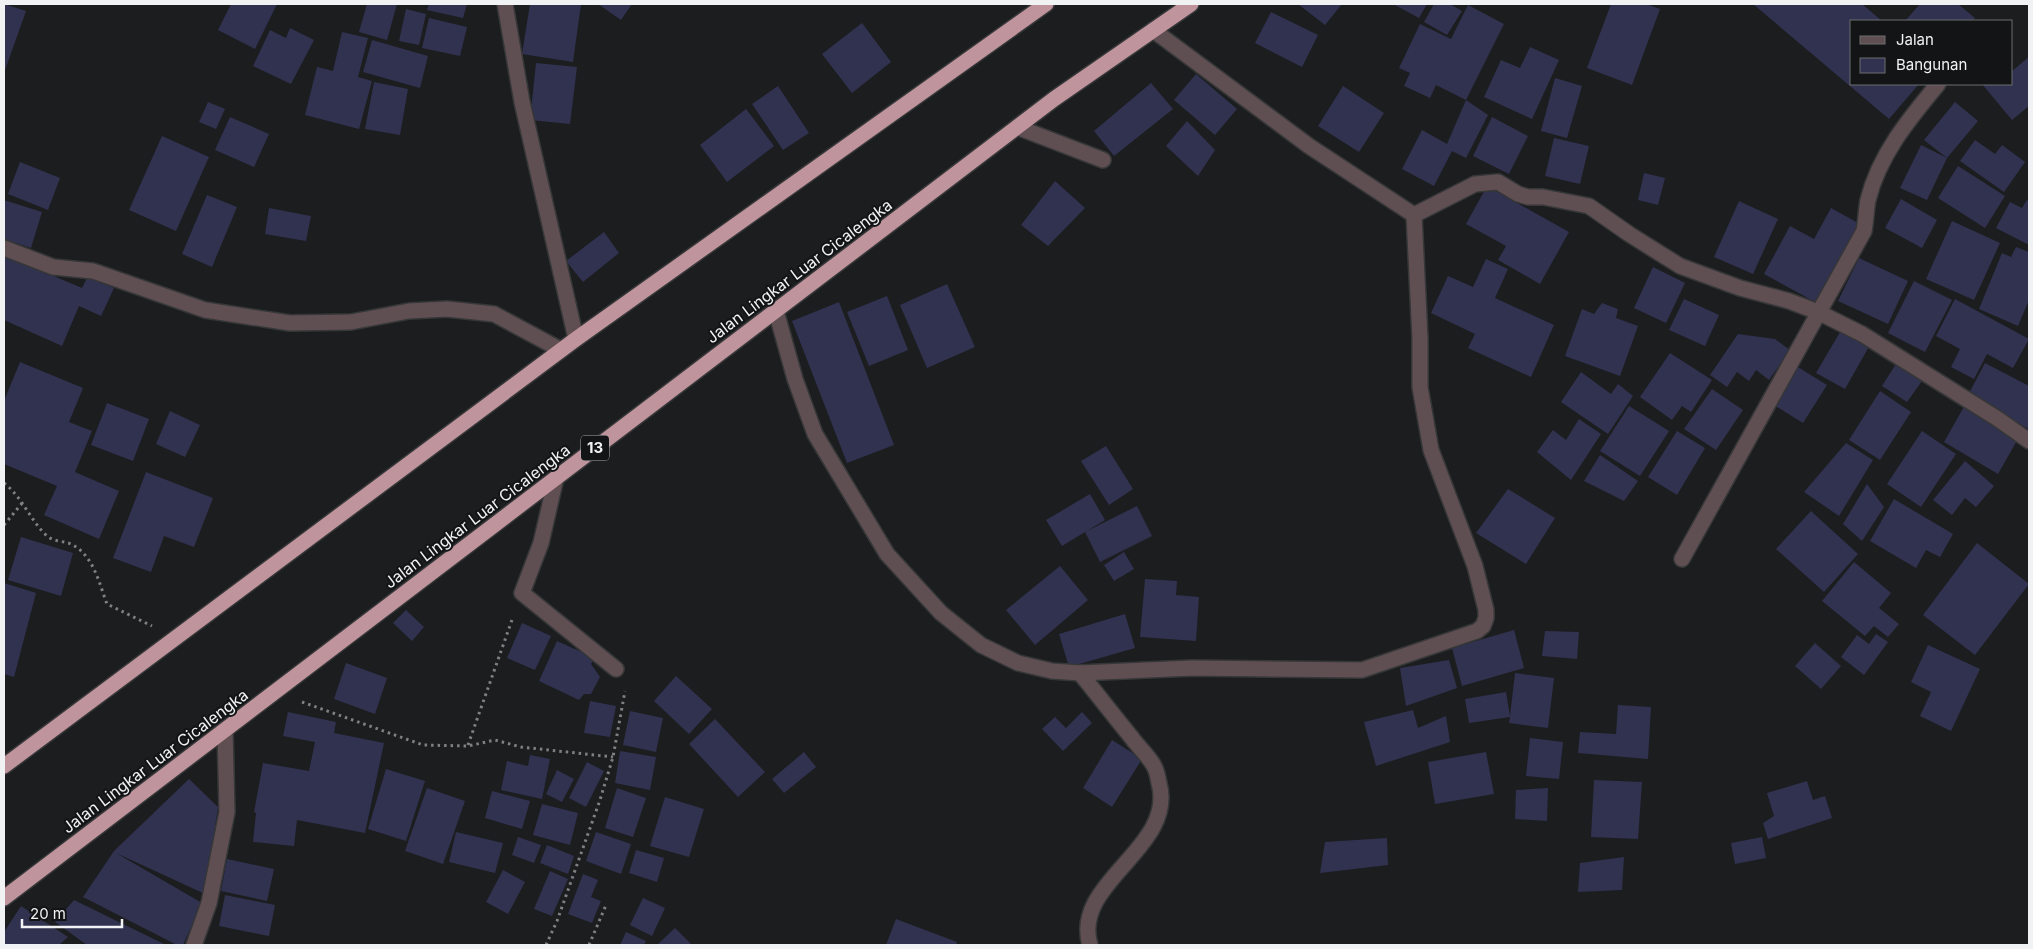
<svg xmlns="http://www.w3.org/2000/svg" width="2033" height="949" font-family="Inter,sans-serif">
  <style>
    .building { fill: #303250 }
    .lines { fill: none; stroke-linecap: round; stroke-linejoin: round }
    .minor-casing { stroke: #363738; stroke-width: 18 }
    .highway-casing { stroke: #363738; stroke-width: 18 }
    .path { stroke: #7f8082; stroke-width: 3; stroke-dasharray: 2.5 4; stroke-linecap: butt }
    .minor { stroke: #604f52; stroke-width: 15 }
    .highway { stroke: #c0949c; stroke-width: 15 }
    .labels { text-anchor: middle; stroke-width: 4; stroke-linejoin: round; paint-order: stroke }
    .shield { fill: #131416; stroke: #aeafb1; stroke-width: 1 }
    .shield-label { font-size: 15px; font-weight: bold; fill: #f1f2f3 }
    .street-label { font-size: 16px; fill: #f1f2f3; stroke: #131416 }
  </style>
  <rect width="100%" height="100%" fill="#1c1d1f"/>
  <!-- building -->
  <g class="building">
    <polygon points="4,4 26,11 4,73"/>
    <polygon points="231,4 277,4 255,49 218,30"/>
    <polygon points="367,4 397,4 387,40 359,32"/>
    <polygon points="429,4 467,4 463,18 427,10"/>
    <polygon points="530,4 581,4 573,62 522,54"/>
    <polygon points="598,4 632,4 621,20"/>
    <polygon points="1298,4 1342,4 1325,25"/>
    <polygon points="1393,4 1427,4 1419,18"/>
    <polygon points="1434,4 1450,4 1462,11 1447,35 1424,22"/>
    <polygon points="1611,4 1646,4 1660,9 1632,85 1587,68"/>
    <polygon points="1753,4 1862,4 1882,21 1852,21 1852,84 1919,84 1889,119"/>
    <polygon points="1920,4 1958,4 1975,18 1972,21 1905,21"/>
    <polygon points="1468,5 1504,24 1466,100 1436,85 1430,98 1404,86 1410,73 1399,68 1420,24 1451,39"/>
    <polygon points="406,9 426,14 419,45 399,41"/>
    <polygon points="1271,12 1318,35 1302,67 1255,43"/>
    <polygon points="429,18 467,27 460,56 422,48"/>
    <polygon points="862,23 891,62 852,93 822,54"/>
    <polygon points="290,28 314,40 291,84 253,66 270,30 286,38"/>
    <polygon points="342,32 368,38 358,77 372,81 359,129 305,115 317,67 333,71"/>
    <polygon points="372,40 428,56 420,88 363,72"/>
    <polygon points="1530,47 1559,60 1532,119 1484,97 1501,60 1520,68"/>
    <polygon points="2029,57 2029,106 2012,120 1982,84 2012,84 2012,71"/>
    <polygon points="536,63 577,67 570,124 530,120"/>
    <polygon points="1196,74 1237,109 1215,135 1174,100"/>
    <polygon points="1555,78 1582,86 1567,138 1541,131"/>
    <polygon points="374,82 408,89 400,135 365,129"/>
    <polygon points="1151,83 1173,109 1114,156 1094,131"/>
    <polygon points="778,86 809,133 783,150 752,104"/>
    <polygon points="1343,86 1384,113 1359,152 1318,126"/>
    <polygon points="1466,100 1488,115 1466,158 1452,151 1434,186 1402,169 1422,130 1447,144"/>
    <polygon points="208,102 225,109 216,129 199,122"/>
    <polygon points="1955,102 1978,121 1947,158 1924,140"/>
    <polygon points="746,109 774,146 727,182 700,145"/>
    <polygon points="230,117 269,134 254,167 215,150"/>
    <polygon points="1492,117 1528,136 1509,174 1473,156"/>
    <polygon points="1187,121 1215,150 1198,176 1166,146"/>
    <polygon points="162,136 209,157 176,231 129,210"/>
    <polygon points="1554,138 1589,146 1580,184 1545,176"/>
    <polygon points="1975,140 1995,154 2002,145 2025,162 2004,192 1960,161"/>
    <polygon points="1921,145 1947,158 1927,200 1900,188"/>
    <polygon points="20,162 60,178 48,210 8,194"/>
    <polygon points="1958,166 2005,196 1985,228 1938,198"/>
    <polygon points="1644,173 1665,178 1658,205 1638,200"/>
    <polygon points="1055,181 1085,208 1048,246 1021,225"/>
    <polygon points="1487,186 1569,232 1540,284 1498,260 1506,246 1466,224"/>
    <polygon points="207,195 237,207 212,267 182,254"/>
    <polygon points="1901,199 1937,220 1922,248 1885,228"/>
    <polygon points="4,200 42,212 31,248 4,239"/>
    <polygon points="2027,200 2029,201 2029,245 1996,228 2010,202 2022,208"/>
    <polygon points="1739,201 1778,219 1753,274 1714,257"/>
    <polygon points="269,208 311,216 306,241 265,234"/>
    <polygon points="1831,208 1860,224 1817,303 1764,274 1790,226 1814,239"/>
    <polygon points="1952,221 2000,243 1974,300 1926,279"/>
    <polygon points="604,232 619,253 583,282 566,261"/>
    <polygon points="2016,247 2029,252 2029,300 2018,326 1979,309 2002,253 2011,257"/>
    <polygon points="4,255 82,288 88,276 114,288 101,316 79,306 62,346 4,320"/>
    <polygon points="1859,258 1908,281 1888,324 1838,301"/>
    <polygon points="1486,259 1508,269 1495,298 1554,325 1531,377 1468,348 1475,334 1431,313 1448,276 1473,287"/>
    <polygon points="1653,267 1685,283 1666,323 1634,308"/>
    <polygon points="1914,281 1952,300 1925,352 1888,333"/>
    <polygon points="947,284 975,347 927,368 900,305"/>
    <polygon points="887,296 908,350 869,366 847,312"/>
    <polygon points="1684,299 1719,315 1705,346 1669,330"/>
    <polygon points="1955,299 2029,339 2013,368 1987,354 1974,379 1951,367 1960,349 1936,336"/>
    <polygon points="839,302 894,445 847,463 792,321"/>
    <polygon points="1602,303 1618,309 1616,318 1638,326 1620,376 1565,356 1582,309 1594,314"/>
    <polygon points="1843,327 1871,343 1845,389 1816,373"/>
    <polygon points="1738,334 1775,339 1790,350 1769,380 1756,370 1749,381 1737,372 1727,387 1710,375"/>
    <polygon points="1670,353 1712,380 1691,412 1682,406 1672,420 1640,397"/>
    <polygon points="20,362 83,388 69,422 92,431 75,472 119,491 99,539 44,515 57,486 4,464 4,401"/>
    <polygon points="1985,363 2029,386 2029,429 1967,397"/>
    <polygon points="1793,364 1827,385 1803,423 1769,402"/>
    <polygon points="1896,364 1922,381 1907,402 1882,386"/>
    <polygon points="1581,372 1611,394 1618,384 1633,396 1608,434 1561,402"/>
    <polygon points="1712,389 1743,410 1716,450 1684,429"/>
    <polygon points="1880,391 1911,412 1880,460 1849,440"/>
    <polygon points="107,403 149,419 133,461 91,445"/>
    <polygon points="1965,405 2019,437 1998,474 1944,442"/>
    <polygon points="1629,406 1669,431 1640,476 1600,451"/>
    <polygon points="170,411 200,425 185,457 156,444"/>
    <polygon points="1579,419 1601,434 1571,480 1537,452 1553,430 1566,440"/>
    <polygon points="1677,431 1705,448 1677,495 1648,477"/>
    <polygon points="1922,431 1956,454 1921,507 1887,484"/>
    <polygon points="1846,443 1873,460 1839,516 1804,492"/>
    <polygon points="1106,446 1133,489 1109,505 1081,461"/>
    <polygon points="1600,455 1638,481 1624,501 1584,481"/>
    <polygon points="1965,461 1994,486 1976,507 1965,498 1952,515 1933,500"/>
    <polygon points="146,472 213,498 194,547 164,536 151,572 113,558"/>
    <polygon points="1867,484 1884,507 1862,541 1843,524"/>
    <polygon points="1508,489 1555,518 1526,564 1476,533"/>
    <polygon points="1090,494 1105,520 1062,546 1046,520"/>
    <polygon points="1894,499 1953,534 1940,557 1926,550 1916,568 1870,541"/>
    <polygon points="1137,506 1152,536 1100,562 1085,532"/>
    <polygon points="1811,511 1858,554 1824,592 1776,549"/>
    <polygon points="21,537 73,553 61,596 8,580"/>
    <polygon points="1977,543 2029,584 1975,655 1923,615"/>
    <polygon points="1124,552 1134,569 1114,581 1104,565"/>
    <polygon points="1854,562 1891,593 1879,608 1899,624 1888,637 1874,626 1865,636 1822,601"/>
    <polygon points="1060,566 1088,600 1035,645 1006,610"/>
    <polygon points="1145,579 1177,581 1176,595 1199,597 1196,641 1140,637"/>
    <polygon points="4,583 36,593 14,677 4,674"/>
    <polygon points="406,610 424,627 412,641 393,623"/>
    <polygon points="1125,614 1135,648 1069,667 1059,634"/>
    <polygon points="522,623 551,636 535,670 507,658"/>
    <polygon points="1514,630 1524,668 1462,686 1452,648"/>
    <polygon points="1545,631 1579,632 1577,659 1542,656"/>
    <polygon points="1876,634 1888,642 1864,675 1841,657 1857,635 1869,644"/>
    <polygon points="557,641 595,658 591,664 600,677 591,694 584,694 579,700 539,681"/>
    <polygon points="1815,643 1841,666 1821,689 1795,666"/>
    <polygon points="1928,645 1980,669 1951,731 1920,716 1931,692 1911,682"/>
    <polygon points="1449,660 1457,688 1406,706 1400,668"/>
    <polygon points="346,663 387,678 375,714 334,699"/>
    <polygon points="1515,673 1554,678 1548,728 1509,723 1510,717 1469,723 1465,699 1506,692 1510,716"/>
    <polygon points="676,676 712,709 689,734 654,701"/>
    <polygon points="590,701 616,706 610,737 584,733"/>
    <polygon points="1618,705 1651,707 1648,759 1578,753 1580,732 1616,734"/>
    <polygon points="1413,710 1418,728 1446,716 1450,742 1376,766 1364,722"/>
    <polygon points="630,711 663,718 656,752 623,745"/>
    <polygon points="288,712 336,722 334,733 384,743 365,833 297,820 294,846 253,842 256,813 254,812 263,763 309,771 315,742 283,736"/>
    <polygon points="1082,712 1092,723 1063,751 1042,729 1055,717 1066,728"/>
    <polygon points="715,719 765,772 738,797 689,744"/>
    <polygon points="1530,738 1563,742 1559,779 1526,776"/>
    <polygon points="1112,740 1142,759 1112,807 1083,788"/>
    <polygon points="620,751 656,757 650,790 615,783"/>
    <polygon points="804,752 816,767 784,793 772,779"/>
    <polygon points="1486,752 1494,794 1435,804 1428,762"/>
    <polygon points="530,755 550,759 542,799 501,790 507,761 528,766"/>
    <polygon points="587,762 604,771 586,807 569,798"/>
    <polygon points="386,769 425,781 406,841 368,829"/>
    <polygon points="557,770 574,779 562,802 546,794"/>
    <polygon points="189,779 218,807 205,894 116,853 202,903 183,945 177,945 83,897 114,851"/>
    <polygon points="1594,780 1642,782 1638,839 1591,837"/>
    <polygon points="1807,781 1813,800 1825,796 1832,818 1768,839 1763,823 1774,816 1767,793"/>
    <polygon points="427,788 465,801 443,864 405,851"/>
    <polygon points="617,788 646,798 633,837 605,828"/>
    <polygon points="1548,788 1547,821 1515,819 1516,790"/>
    <polygon points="492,791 530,801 522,829 485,818"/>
    <polygon points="665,797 704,809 689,857 650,846"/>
    <polygon points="542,804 578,813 570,845 533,835"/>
    <polygon points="456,832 503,843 495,873 449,862"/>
    <polygon points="596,832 631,844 621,874 586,861"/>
    <polygon points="518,837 541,845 534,863 512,855"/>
    <polygon points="1762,837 1766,858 1735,864 1731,843"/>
    <polygon points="1387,838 1388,865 1320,873 1325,842"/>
    <polygon points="547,845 574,856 568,874 540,863"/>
    <polygon points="636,850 664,858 657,882 629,873"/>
    <polygon points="1624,857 1622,890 1578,892 1580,863"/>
    <polygon points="227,859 274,869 267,901 221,891"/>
    <polygon points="503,870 525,882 508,914 486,902"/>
    <polygon points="550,871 568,879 552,916 534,909"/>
    <polygon points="583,874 598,880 591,897 601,901 592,923 568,914"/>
    <polygon points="225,895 275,905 269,936 219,926"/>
    <polygon points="643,898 665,908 652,936 630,925"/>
    <polygon points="74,900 166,945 87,945 55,922"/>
    <polygon points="21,906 68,937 59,945 4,945 4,932"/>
    <polygon points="896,919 957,942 956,945 886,945"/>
    <polygon points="675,928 692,945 657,945"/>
    <polygon points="626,932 646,941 644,945 620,945"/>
  </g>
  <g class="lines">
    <!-- minor casing -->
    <g class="minor-casing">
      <g id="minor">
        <polyline points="505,4 522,102 576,339"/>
        <polyline points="1153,30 1309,146 1414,215"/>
        <polyline points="1017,127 1103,160"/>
        <polyline points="1414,215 1475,184 1498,182 1518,194 1528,197 1543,197 1589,206 1629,234 1680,266 1740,288 1789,301 1818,312 1862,334 1998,419 2029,441"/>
        <polyline points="4,248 53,267 93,271 205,310 290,323 351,322 409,311 447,309 494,314 561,350"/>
        <polyline points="776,311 795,379 815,434 887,554 941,613 981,645 1018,663 1052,671 1080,673 1192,668 1362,670 1477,631 1483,626 1486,618 1486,610 1475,566 1431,450 1420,387 1420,338 1414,215"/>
        <polyline points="556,478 541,543 522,593 616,669"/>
        <path d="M1682,559L1864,231C1866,221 1866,210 1868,200C1879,155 1909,119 1938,84"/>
        <path d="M1080,673C1097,694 1114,716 1132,738C1139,748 1150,757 1155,768C1157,772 1158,778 1159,783C1177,848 1071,882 1090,945"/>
        <polyline points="194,945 209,903 227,812 225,730"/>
      </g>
    </g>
    <!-- highway casing -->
    <g class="highway-casing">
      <g id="highway">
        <polyline points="4,766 576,339 1046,4"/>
        <polyline points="4,898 1054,99 1191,4"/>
      </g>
    </g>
    <!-- path -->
    <g class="path">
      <path d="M4,483C22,497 29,518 45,534C53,543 64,540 73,545C94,557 99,583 107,604L152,626"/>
      <polyline points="4,525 23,502"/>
      <polyline points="302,702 423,745 468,746 495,740 521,747 613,757"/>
      <polyline points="468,745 513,617"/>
      <polyline points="546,945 557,921 600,800 613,757 625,691"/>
      <polyline points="589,945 606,905"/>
    </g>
    <!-- minor -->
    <use href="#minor" class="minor"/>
    <!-- highway -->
    <use href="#highway" class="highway"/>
  </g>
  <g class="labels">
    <!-- shield labels -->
    <rect class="shield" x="581" y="435.5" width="28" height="25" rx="4"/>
    <g class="shield-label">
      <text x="595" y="453">13</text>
    </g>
    <!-- street labels -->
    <g class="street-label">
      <text transform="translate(799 271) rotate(-37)" y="6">Jalan Lingkar Luar Cicalengka</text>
      <text transform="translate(477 516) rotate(-37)" y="6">Jalan Lingkar Luar Cicalengka</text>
      <text transform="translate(155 761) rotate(-37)" y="6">Jalan Lingkar Luar Cicalengka</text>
    </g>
  </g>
  <!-- border -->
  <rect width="2033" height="949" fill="none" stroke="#f1f2f3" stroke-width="10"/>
  <!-- legend -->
  <rect x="1850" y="20" width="162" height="65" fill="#131416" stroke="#6c6d6e"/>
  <rect x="1860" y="36" width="25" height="8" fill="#604f52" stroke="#6c6d6e"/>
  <text x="1896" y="45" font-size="15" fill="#f1f2f3">Jalan</text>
  <rect x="1860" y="58" width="25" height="15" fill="#303250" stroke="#6c6d6e"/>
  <text x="1896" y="70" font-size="15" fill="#f1f2f3">Bangunan</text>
  <!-- scale -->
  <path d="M22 919v8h100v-8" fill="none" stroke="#f1f2f3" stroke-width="2.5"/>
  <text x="30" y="919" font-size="15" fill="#f1f2f3" stroke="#131416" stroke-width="4" paint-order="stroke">20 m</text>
</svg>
